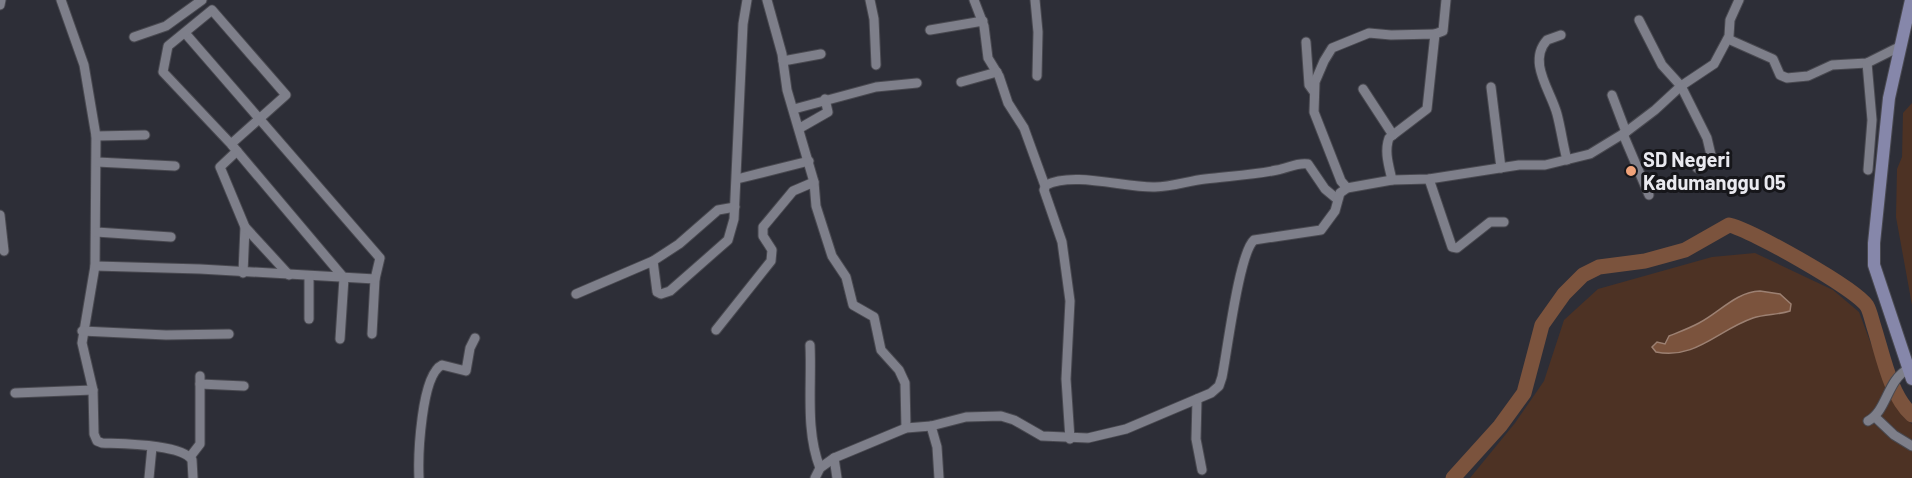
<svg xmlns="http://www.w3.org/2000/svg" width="1912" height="478" font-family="Barlow,sans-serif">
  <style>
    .green { fill: #4d3224 }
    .water { fill: #7b533d; stroke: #9c8072; stroke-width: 1.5 }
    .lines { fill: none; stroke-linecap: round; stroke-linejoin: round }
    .river { stroke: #7b533d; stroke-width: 15 }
    .street-casing { stroke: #494950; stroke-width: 11 }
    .secondary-casing { stroke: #494950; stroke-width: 14 }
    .street { stroke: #7e7f8a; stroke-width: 9 }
    .secondary { stroke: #8687aa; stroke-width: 12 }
    .poi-dot { fill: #f0a279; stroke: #16161a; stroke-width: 2 }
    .labels { text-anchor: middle; stroke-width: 6; stroke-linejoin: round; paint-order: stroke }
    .poi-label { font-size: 20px; font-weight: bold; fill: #e9e9ef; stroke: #16161a; text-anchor: start }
  </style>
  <rect width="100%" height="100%" fill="#2d2e37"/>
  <!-- green -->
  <g class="green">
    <polygon points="1912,103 1912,305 1896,217 1897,169 1902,157 1903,113"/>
    <polygon points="1755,253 1833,290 1859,312 1891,397 1905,418 1912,424 1912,478 1470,478 1515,423 1544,381 1564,320 1598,289 1712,257"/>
  </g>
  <!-- water -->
  <path class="water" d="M1760,291L1780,294L1791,304L1790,311C1778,315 1765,314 1753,318C1718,330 1695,360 1656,352L1652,347L1657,342L1665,344L1669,336C1679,332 1690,328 1699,323C1720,312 1736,292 1760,291Z"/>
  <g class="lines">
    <!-- river -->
    <path class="river" d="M1453,478L1500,426L1524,393L1542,325L1564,294L1583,275L1599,267L1645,261L1685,250L1729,225C1751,230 1855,288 1867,306C1870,311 1872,321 1874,327C1883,355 1890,395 1912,415"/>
    <!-- street casing -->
    <g class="street-casing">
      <g id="street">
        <path d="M61,0L84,65L96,136L95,266L82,343L93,390L94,434L97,441L102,443C122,444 182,444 192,460L193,478"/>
        <polyline points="767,0 782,54 787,90 814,182 816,206 832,256 846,277 853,305 874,317 881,350 899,370 905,383 906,428"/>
        <polyline points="870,0 874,19 876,65"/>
        <polyline points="974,0 984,26 988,58 999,76 1008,103 1024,128 1045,186"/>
        <polyline points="1035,0 1038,32 1037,76"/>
        <polyline points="0,5 1,0"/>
        <polyline points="1639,20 1662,65 1681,86 1707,138 1711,155 1707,161 1697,168"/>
        <polyline points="930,30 983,21"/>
        <polyline points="185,33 380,258 375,279 372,334"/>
        <polyline points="1435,34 1443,31 1446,0"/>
        <path d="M1561,35L1547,40C1527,62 1551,91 1557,114C1561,129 1563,145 1567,160"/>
        <polyline points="134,37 166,26 202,0"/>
        <polyline points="1728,39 1773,59 1780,75 1787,78 1808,76 1832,65 1867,63 1901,46"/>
        <polyline points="1306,42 1309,85 1314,92"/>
        <polyline points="783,61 821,54"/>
        <polyline points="1867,63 1872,120 1868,170"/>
        <polyline points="961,82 997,72"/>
        <polyline points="1491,87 1501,168"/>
        <polyline points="1363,89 1393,135"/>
        <polyline points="1612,95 1626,132"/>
        <polyline points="794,109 876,87 917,83"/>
        <polyline points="800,128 828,112 825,99"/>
        <polyline points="1623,134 1649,195"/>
        <polyline points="96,136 145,135"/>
        <polyline points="231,144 286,95 212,10 168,46 163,72 231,144 344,278 340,339"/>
        <polyline points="237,151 220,167 245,227 243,273"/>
        <polyline points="97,162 175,166"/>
        <polyline points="737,179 809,161"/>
        <polyline points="1429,179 1452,247 1457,248 1490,222 1504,222"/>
        <path d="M1347,188L1341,181L1314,112L1315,82L1324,61L1332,48L1369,33L1391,35L1435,34L1427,109L1389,138C1384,152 1389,166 1392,180"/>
        <polyline points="0,215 4,251"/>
        <polyline points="245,227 289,275"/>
        <polyline points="96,232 171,237"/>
        <polyline points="653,261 679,244 718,210 735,207"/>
        <polyline points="95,266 200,269 375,279"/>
        <polyline points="576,294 653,261 657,292 661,294 670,291 728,240 734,219 743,24 747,0"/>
        <polyline points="309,319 309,276"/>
        <polyline points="716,330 771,261 772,250 763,236 763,227 793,191 814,182"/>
        <polyline points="82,331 166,335 229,334"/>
        <path d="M810,345C812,385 805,430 820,468"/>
        <polyline points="200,384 244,386"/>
        <polyline points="15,393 93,390"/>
        <polyline points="1197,399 1196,439 1202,470"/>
        <polyline points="1875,417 1894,435 1912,446"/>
        <path d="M1868,421C1887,411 1887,380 1908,369"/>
        <polyline points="931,426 937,447 939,478"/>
        <path d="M1070,439L1066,379L1070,301L1062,242L1044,190L1046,185C1074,171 1125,188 1155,187C1172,187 1188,181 1205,179C1229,176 1253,175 1277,170C1288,168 1298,162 1308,164L1325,189L1337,199"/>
        <polyline points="190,457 200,444 200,376"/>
        <polyline points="834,458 837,478"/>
        <polyline points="149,478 152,447"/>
        <path d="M419,478C418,456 421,375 442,365L466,371L470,348L475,338"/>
        <path d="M815,478L820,468L834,458L906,428L931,426L966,417L1001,416L1014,420L1042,436L1088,438L1126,429L1211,393L1219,386L1222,377C1227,353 1239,253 1254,240L1321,230L1335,211L1340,193L1347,188L1392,180L1429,179L1519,165H1545L1590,154L1626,132L1655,110L1681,86L1714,64L1729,36L1730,20L1739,0"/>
      </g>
    </g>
    <!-- secondary casing -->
    <g class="secondary-casing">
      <polyline id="secondary" points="1911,0 1889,98 1874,243 1874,265 1912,379"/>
    </g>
    <!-- street -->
    <use href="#street" class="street"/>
    <!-- secondary -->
    <use href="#secondary" class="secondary"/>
  </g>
  <!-- markers -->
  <circle class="poi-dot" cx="1631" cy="171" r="6"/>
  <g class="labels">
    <!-- poi labels -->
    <g class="poi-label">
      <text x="1643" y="167">SD Negeri<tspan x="1643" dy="23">Kadumanggu 05</tspan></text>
    </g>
  </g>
</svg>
